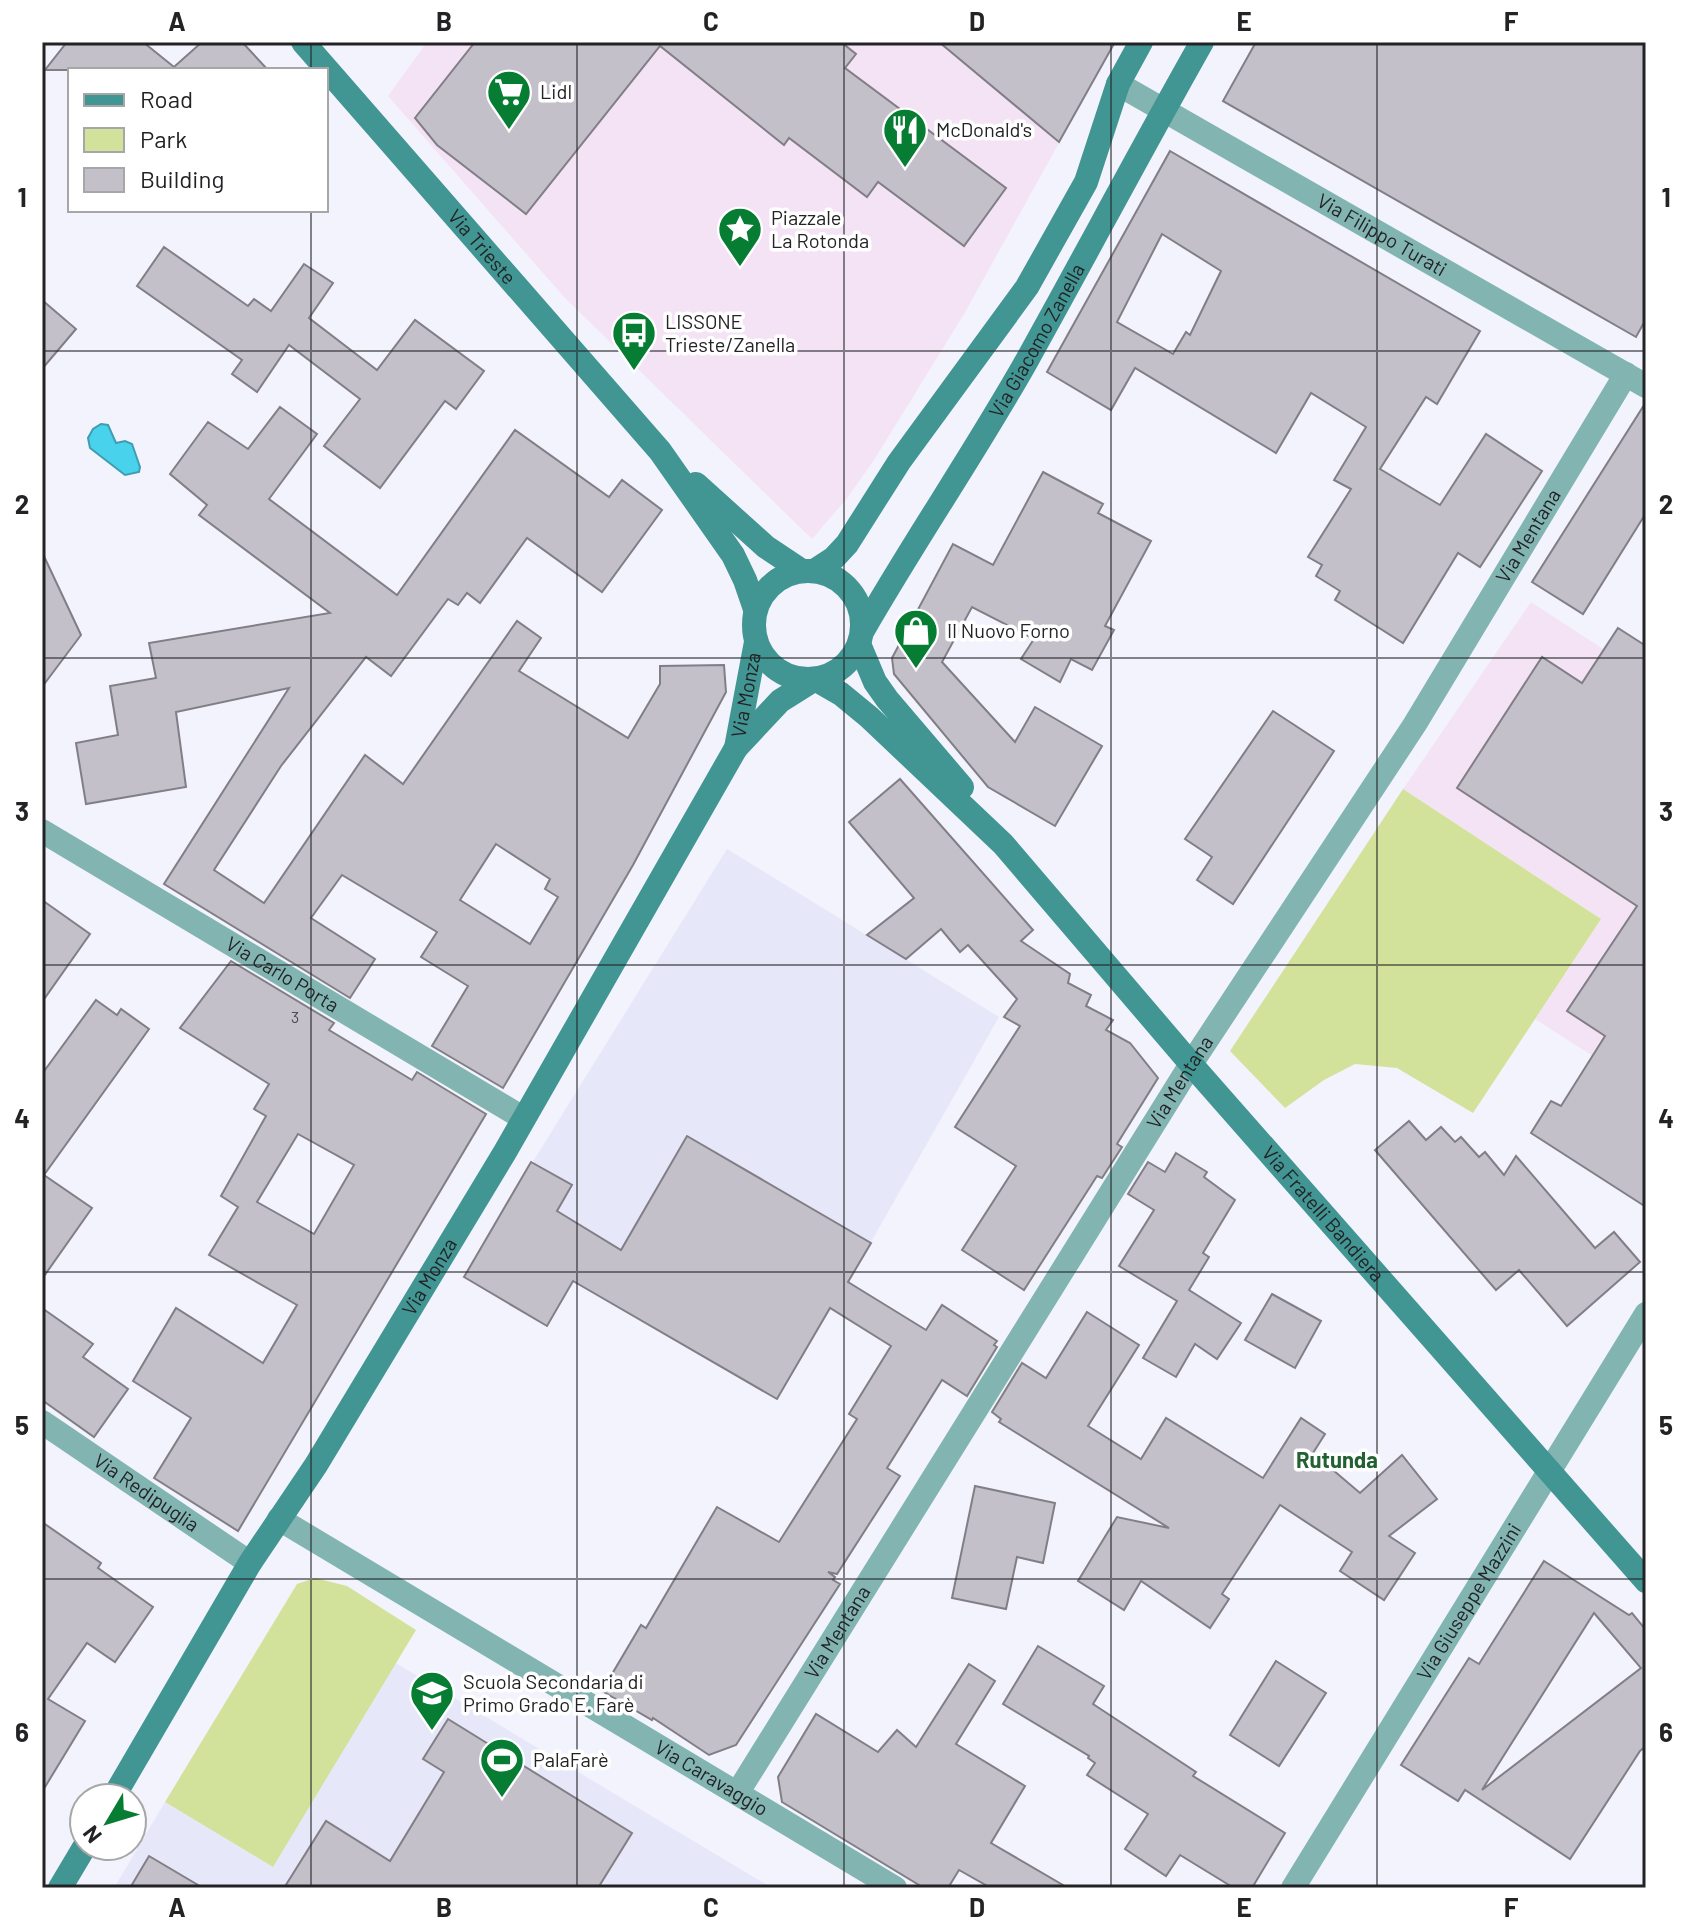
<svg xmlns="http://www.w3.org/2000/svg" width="1688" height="1930" font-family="Barlow,sans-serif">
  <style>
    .built { fill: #e6e7f8 }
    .industrial { fill: #f4e3f5 }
    .green { fill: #d2e29b }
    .water { fill: #49d2eb; stroke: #3e9eb0; stroke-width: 2 }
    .building { fill: #c4c0c9; stroke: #817e86; stroke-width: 2; fill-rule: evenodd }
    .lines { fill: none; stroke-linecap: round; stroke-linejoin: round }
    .street { stroke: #82b5b2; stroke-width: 24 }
    .secondary { stroke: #419592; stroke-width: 24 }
    .grid { fill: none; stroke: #232326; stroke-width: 2; stroke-opacity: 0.55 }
    .labels { text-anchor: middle; stroke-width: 7; stroke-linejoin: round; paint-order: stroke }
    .number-label { font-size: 16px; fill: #4b4a4f }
    .poi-label { font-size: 20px; fill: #232326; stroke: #fff; text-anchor: start }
    .street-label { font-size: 20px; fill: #232326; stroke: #fff }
    .neighbourhood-label { font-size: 22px; font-weight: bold; fill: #226132; stroke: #fff }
    .neatline { fill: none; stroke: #232326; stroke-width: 3 }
    .grid-label { font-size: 26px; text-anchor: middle; font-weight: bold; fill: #232326 }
  </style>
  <rect width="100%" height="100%" fill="#f2f3fc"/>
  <!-- built -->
  <g class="built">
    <polygon points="727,849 999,1017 855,1270 802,1355 516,1189"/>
    <polygon points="394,1662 772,1888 114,1888 165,1802 273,1867"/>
  </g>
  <!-- industrial -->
  <g class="industrial">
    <polygon points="427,42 1115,42 964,314 874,460 848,497 812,539 565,298 388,96"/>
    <polygon points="1531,602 1646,677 1646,1090 1535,1019 1601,919 1403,789"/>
  </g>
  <!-- green -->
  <g class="green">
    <polygon points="1403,789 1601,919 1473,1113 1397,1068 1355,1064 1324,1080 1285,1108 1230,1051"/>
    <polygon points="315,1578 347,1586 416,1630 273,1867 165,1802 297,1584"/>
  </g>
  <!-- water -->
  <polygon class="water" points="101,424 108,425 116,443 125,441 132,444 140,467 139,472 125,475 90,448 88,438 93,429"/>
  <!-- building -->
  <g class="building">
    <polygon points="67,42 143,42 174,67 202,42 242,42 268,70 45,70"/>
    <polygon points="475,42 841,42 856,54 845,68 1006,188 964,246 878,182 867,197 789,138 784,145 660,46 526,214 437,145 415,118"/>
    <polygon points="939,42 1115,42 1059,142"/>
    <polygon points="1256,42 1646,42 1646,319 1636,337 1223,101"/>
    <path d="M1170,151L1480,331L1437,404L1426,397L1380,469L1440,505L1486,434L1542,471L1480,567L1458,553L1403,643L1335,600L1340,591L1316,576L1322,565L1308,557L1351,489L1334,480L1366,427L1311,393L1276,453L1135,368L1111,410L1047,372ZM1162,234L1221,271L1190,335L1186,332L1173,354L1117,322Z"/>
    <polygon points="164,247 248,306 254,299 271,311 304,264 333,283 309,318 377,370 415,320 484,371 456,409 445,401 380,488 324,446 360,399 289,345 257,392 232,374 242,360 137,286"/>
    <polygon points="42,300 76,329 42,369"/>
    <polygon points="1646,402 1646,513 1583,614 1532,582"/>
    <path d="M280,407L317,434L269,499L397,595L515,430L609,497L622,480L662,510L602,592L527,538L480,603L467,593L458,605L448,599L391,676L366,657L281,766L214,870L264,903L365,755L403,784L517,621L541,638L519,671L628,738L660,684V666L724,665L726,692L633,865L503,1088L432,1046L468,986L421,957L437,932L342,875L311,918L375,959L350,998L164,884L289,688L176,712L186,787L86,804L76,743L118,735L110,686L156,678L149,643L330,613L199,515L207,505L170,474L208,422L248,449ZM496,844L550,879L545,889L558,897L530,944L460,900Z"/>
    <polygon points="1043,472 1103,504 1098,513 1151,541 1105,626 1114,630 1092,670 1071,659 1060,682 1021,659 1034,639 972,607 942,662 1015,742 1035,707 1102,746 1055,826 988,787 894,674 892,658 953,544 993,565"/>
    <polygon points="42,552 81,635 42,687"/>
    <polygon points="1618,628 1646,646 1646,1207 1531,1133 1551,1101 1561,1106 1605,1036 1567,1011 1637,906 1457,788 1542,657 1582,683"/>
    <polygon points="1273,711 1334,751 1233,904 1197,880 1212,857 1185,839"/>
    <polygon points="900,779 1033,930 1021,941 1070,974 1068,983 1091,995 1086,1006 1113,1020 1106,1030 1130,1043 1158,1078 1117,1144 1122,1147 1102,1178 1097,1176 1024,1290 962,1250 1016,1166 955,1127 1020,1026 1004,1017 1017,999 968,945 960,952 941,929 906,959 867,935 914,898 849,822"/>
    <polygon points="42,900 90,934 42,1002"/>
    <path d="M231,961L334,1023L329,1030L412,1080L417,1072L486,1114L238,1531L154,1478L191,1418L133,1381L176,1308L263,1363L297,1305L209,1255L238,1207L221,1196L266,1116L254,1109L269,1084L180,1028ZM298,1134L354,1165L314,1234L257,1202Z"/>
    <polygon points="96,1000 117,1015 121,1009 149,1029 44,1175 92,1208 42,1279 42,1074"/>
    <polygon points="1409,1121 1426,1140 1441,1127 1455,1142 1461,1137 1479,1157 1485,1152 1504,1175 1516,1156 1595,1248 1614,1232 1640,1262 1567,1326 1519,1270 1496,1290 1375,1150"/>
    <polygon points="687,1136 871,1243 848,1282 926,1330 942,1305 997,1341 994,1345 997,1347 967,1396 942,1380 887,1468 900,1476 837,1574 828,1572 835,1577 833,1580 840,1584 736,1745 709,1755 653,1718 652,1720 602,1691 641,1625 646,1628 717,1507 779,1542 857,1419 849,1414 891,1346 830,1308 777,1399 573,1281 547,1326 464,1277 531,1162 572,1185 557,1211 621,1250"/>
    <polygon points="1176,1153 1207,1172 1204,1177 1235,1200 1203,1253 1209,1257 1189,1290 1241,1323 1217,1359 1195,1344 1176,1377 1143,1358 1177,1301 1119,1266 1154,1210 1128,1194 1148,1162 1165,1172"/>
    <polygon points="1272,1294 1321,1321 1295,1368 1245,1340"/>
    <polygon points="42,1308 93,1344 83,1357 128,1389 94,1437 42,1400"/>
    <polygon points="1087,1312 1139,1345 1088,1426 1141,1459 1166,1418 1263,1478 1301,1418 1325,1434 1313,1453 1360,1493 1402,1455 1437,1499 1389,1536 1415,1553 1384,1600 1340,1571 1352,1552 1280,1505 1222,1594 1229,1599 1210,1628 1141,1581 1124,1610 1078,1581 1117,1517 1169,1528 999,1422 1001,1419 992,1412 1022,1363 1046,1378"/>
    <polygon points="975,1486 1055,1503 1043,1563 1017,1557 1006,1609 952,1598"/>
    <polygon points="42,1522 101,1563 98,1568 153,1607 115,1662 87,1643 48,1699 85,1721 42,1792"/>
    <path d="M1544,1561L1629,1615L1632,1613L1646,1630V1746L1640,1751L1570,1859L1465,1790L1458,1801L1401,1765L1469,1658L1479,1664ZM1594,1613L1641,1668L1482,1790Z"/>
    <polygon points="1038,1646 1104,1686 1093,1704 1196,1772 1193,1776 1285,1833 1252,1888 1234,1888 1180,1855 1166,1876 1125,1849 1148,1814 1087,1775 1095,1763 1088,1758 1089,1756 1003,1704"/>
    <polygon points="1276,1661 1326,1693 1279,1766 1230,1735"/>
    <polygon points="969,1664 995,1681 956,1744 1025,1786 991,1843 1068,1888 991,1888 959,1870 948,1888 924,1888 782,1802 778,1777 816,1714 878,1752 897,1730 916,1747"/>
    <polygon points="448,1719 632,1833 598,1888 284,1888 326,1821 390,1861 444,1772 423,1759"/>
    <polygon points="149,1856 203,1888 130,1888"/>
  </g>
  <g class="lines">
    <!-- street -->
    <g class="street">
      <path id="s1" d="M1118,84L1646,386"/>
      <path id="s2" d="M42,831L523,1118"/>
      <path id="s3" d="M42,1422L250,1563"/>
      <path id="s4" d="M279,1519L895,1888"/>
      <path id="s5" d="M738,1792L1191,1064L1415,724L1626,374"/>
      <path id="s6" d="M1293,1888L1646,1314"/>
    </g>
    <!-- secondary -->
    <g class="secondary">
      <path id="s7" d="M303,42L660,451L733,555L745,580L755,609"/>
      <polyline points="696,484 766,547 802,571"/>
      <circle cx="808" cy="625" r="54"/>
      <polyline points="814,571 834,558 847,544 899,462 1027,287 1086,182 1118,84 1141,42"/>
      <path id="s8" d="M862,632C914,541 974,454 1026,362C1085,256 1142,148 1202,42"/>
      <polyline points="859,644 875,682 887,699 962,787"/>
      <path id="s9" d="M815,679L841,694L869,717L1003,844L1191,1064L1646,1581"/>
      <path id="s10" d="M736,748L756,642"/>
      <path id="s11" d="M113,1798L250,1563L316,1465L505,1152L736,748L780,701L815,679"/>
      <polyline points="60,1888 85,1846"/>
    </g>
  </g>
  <!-- grid -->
  <path class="grid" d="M311,42V70M577,42V1888M844,42V1888M1111,42V1888M1377,42V1888M311,210V1888M42,351H1646M42,658H1646M42,965H1646M42,1272H1646M42,1579H1646"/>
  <!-- icons -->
  <defs>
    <g id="supermarket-pin" transform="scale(2.3)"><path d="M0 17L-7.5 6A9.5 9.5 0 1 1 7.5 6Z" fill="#067d33" stroke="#fff"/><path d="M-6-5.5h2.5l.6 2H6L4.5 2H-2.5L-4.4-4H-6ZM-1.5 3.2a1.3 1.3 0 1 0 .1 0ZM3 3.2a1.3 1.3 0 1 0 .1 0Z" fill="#fff"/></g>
    <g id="restaurant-pin" transform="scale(2.3)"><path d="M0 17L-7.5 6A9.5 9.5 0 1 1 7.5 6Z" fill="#067d33" stroke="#fff"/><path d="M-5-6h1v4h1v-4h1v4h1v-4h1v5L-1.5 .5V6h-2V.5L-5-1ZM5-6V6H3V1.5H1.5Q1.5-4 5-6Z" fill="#fff"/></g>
    <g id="sight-pin" transform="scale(2.3)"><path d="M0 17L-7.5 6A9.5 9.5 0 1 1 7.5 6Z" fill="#067d33" stroke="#fff"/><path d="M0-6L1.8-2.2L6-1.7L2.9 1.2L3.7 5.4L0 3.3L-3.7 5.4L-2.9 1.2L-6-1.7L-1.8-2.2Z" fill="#fff"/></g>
    <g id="bus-pin" transform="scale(2.3)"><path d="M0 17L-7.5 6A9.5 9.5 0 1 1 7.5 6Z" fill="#067d33" stroke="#fff"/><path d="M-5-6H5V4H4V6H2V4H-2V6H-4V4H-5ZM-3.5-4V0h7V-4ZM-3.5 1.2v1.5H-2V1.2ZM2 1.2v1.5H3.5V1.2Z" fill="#fff"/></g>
    <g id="shop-pin" transform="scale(2.3)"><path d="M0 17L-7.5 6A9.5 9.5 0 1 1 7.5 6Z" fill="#067d33" stroke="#fff"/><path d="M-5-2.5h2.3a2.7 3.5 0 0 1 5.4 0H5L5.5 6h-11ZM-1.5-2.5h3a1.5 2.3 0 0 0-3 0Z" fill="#fff"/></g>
    <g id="school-pin" transform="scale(2.3)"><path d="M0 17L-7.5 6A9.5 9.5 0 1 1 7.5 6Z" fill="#067d33" stroke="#fff"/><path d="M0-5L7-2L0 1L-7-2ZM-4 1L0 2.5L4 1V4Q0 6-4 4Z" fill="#fff"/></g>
    <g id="stadium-pin" transform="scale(2.3)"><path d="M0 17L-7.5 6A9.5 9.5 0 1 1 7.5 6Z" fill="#067d33" stroke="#fff"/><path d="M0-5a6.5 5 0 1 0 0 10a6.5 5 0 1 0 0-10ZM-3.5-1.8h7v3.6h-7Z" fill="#fff"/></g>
  </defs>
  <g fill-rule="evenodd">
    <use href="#supermarket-pin" x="509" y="92"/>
    <use href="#restaurant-pin" x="905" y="130"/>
    <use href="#sight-pin" x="740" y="229"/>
    <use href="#bus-pin" x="634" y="333"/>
    <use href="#shop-pin" x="916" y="631"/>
    <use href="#school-pin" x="432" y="1693"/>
    <use href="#stadium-pin" x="502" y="1760"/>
  </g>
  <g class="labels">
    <!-- number labels -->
    <g class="number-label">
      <text x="295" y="1023">3</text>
    </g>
    <!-- poi labels -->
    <g class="poi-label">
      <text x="540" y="99">Lidl</text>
      <text x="936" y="137">McDonald's</text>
      <text x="771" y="225">Piazzale<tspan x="771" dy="23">La Rotonda</tspan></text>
      <text x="665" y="329">LISSONE<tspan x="665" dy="23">Trieste/Zanella</tspan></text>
      <text x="947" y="638">Il Nuovo Forno</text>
      <text x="463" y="1689">Scuola Secondaria di<tspan x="463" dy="23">Primo Grado E. Farè</tspan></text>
      <text x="533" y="1767">PalaFarè</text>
    </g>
    <!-- street labels -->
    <g class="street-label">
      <text dy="7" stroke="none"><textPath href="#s1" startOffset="304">Via Filippo Turati</textPath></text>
      <text dy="7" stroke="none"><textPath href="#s7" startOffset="272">Via Trieste</textPath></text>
      <text dy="7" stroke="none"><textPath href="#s8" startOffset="340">Via Giacomo Zanella</textPath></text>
      <text dy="7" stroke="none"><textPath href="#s5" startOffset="1484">Via Mentana</textPath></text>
      <text dy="7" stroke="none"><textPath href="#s10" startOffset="54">Via Monza</textPath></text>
      <text dy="7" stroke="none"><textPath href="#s2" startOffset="280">Via Carlo Porta</textPath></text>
      <text dy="7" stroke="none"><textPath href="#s5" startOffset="836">Via Mentana</textPath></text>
      <text dy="7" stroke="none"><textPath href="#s9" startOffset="740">Via Fratelli Bandiera</textPath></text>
      <text dy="7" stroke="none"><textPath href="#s11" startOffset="610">Via Monza</textPath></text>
      <text dy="7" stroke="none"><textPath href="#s3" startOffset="126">Via Redipuglia</textPath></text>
      <text dy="7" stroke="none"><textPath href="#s6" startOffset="336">Via Giuseppe Mazzini</textPath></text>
      <text dy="7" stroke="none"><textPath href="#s5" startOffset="188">Via Mentana</textPath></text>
      <text dy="7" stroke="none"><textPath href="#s4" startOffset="504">Via Caravaggio</textPath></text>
    </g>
    <!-- neighbourhood labels -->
    <g class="neighbourhood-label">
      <text x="1337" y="1468">Rutunda</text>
    </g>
  </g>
  <!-- border -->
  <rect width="1688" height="1930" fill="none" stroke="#ffffff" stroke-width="88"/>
  <!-- legend -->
  <rect x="68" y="68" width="260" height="144" fill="#ffffff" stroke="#a7a7a8" stroke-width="2"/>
  <rect x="84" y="94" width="40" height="12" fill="#419592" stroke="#a7a7a8" stroke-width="2"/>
  <text x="140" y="108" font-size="24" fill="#232326">Road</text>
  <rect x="84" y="128" width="40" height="24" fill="#d2e29b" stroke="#a7a7a8" stroke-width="2"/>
  <text x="140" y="148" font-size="24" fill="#232326">Park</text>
  <rect x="84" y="168" width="40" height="24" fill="#c4c0c9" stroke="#a7a7a8" stroke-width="2"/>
  <text x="140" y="188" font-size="24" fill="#232326">Building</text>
  <!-- north arrow -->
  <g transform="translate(108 1822) rotate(232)"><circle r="38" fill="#ffffff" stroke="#a7a7a8" stroke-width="2"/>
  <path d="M0-6L14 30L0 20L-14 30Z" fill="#067d33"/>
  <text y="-12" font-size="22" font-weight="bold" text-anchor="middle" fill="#232326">N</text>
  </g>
  <rect x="44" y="44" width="1600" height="1842" class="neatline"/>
  <g class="grid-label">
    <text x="177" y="31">A</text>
    <text x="444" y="31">B</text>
    <text x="711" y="31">C</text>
    <text x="977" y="31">D</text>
    <text x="1244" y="31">E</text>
    <text x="1511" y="31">F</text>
    <text x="22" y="207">1</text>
    <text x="1666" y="207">1</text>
    <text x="22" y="514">2</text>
    <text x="1666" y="514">2</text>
    <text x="22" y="821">3</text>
    <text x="1666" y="821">3</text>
    <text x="22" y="1128">4</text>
    <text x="1666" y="1128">4</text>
    <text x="22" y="1435">5</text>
    <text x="1666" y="1435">5</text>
    <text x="22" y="1742">6</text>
    <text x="1666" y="1742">6</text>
    <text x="177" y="1917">A</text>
    <text x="444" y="1917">B</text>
    <text x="711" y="1917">C</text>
    <text x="977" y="1917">D</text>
    <text x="1244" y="1917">E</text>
    <text x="1511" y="1917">F</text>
  </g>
</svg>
